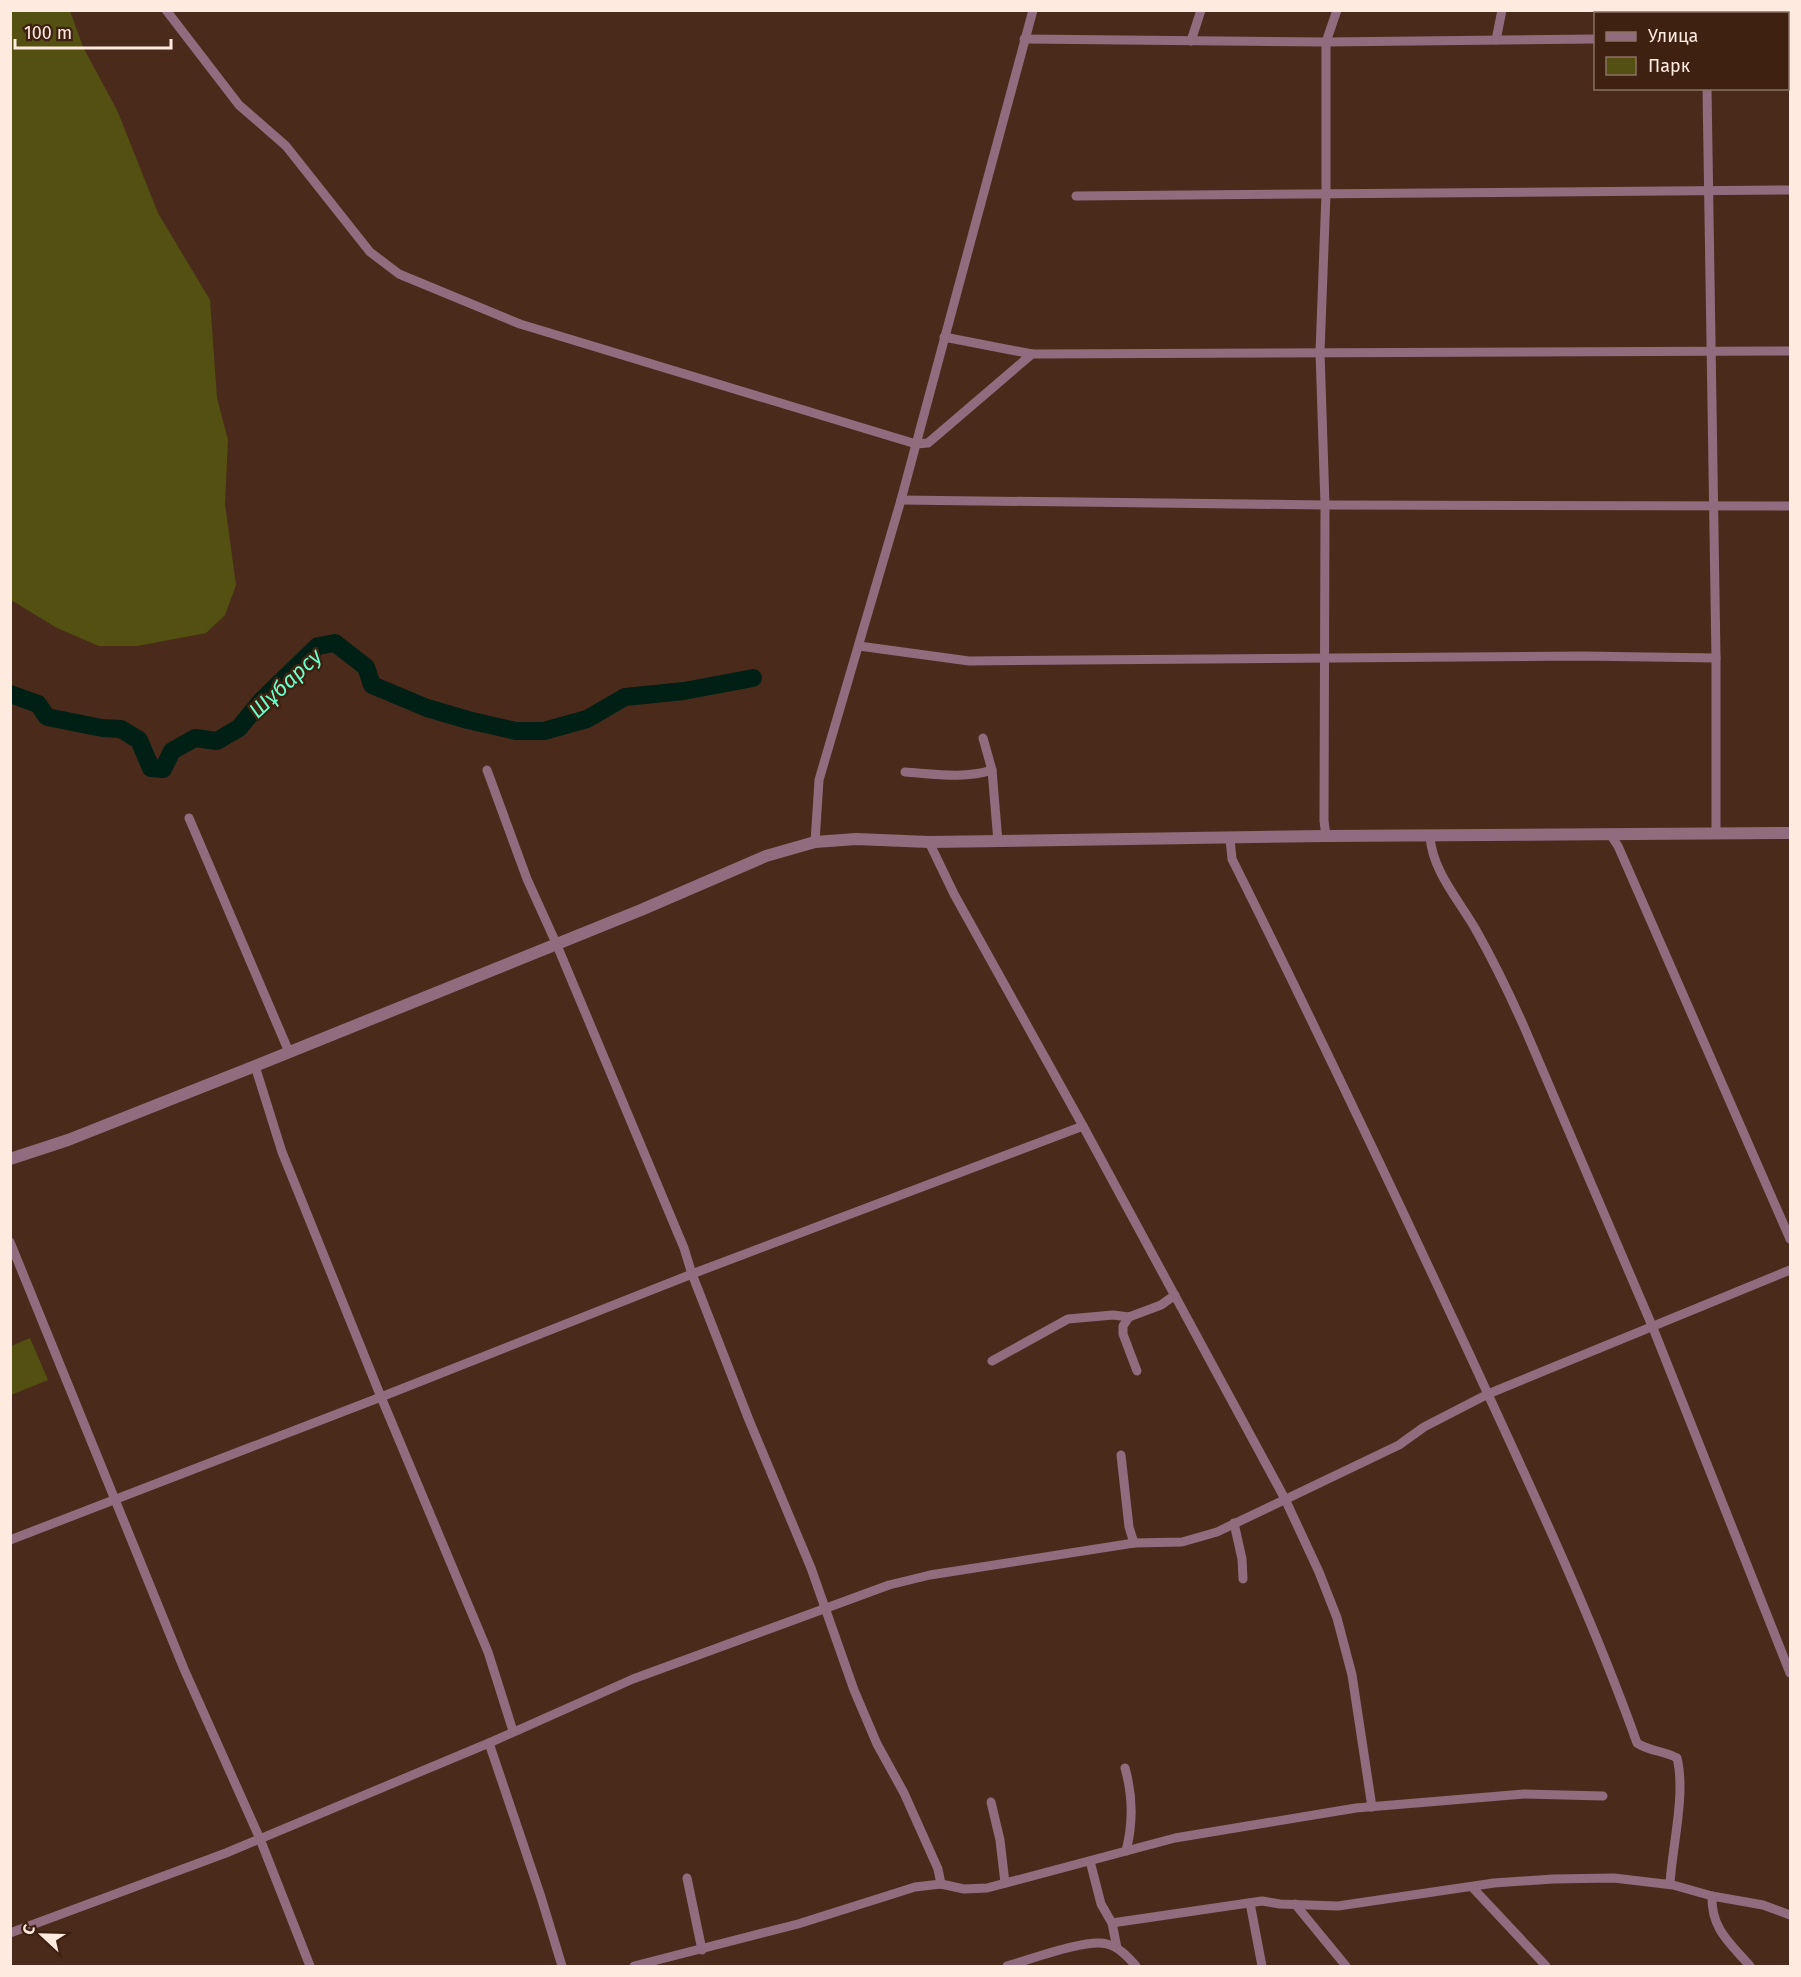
<svg xmlns="http://www.w3.org/2000/svg" width="1801" height="1977" font-family="'Fira Sans',sans-serif">
  <style>
    .green { fill: #535011 }
    .lines { fill: none; stroke-linecap: round; stroke-linejoin: round }
    .river { stroke: #002015; stroke-width: 18 }
    .minor { stroke: #916c7e; stroke-width: 9 }
    .tertiary { stroke: #916c7e; stroke-width: 12 }
    .labels { text-anchor: middle; stroke-width: 5; stroke-linejoin: round; paint-order: stroke }
    .water-label { font-size: 22px; font-style: italic; fill: #67ffcb; stroke: #3f2111 }
  </style>
  <rect width="100%" height="100%" fill="#4a2b1b"/>
  <!-- green -->
  <g class="green">
    <polygon points="10,11 70,11 83,47 117,110 158,213 210,300 217,398 228,440 225,504 236,585 225,615 206,633 137,646 99,646 57,628 11,600"/>
    <polygon points="30,1338 48,1380 11,1395 11,1346"/>
  </g>
  <g class="lines">
    <!-- river -->
    <polyline class="river" points="10,694 38,704 47,717 102,728 121,729 139,740 151,768 163,769 172,751 195,738 217,741 239,728 262,700 318,646 335,643 366,667 372,685 427,708 468,720 516,731 544,731 587,719 625,697 684,691 753,678"/>
    <!-- minor -->
    <g class="minor">
      <polyline points="166,10 239,105 286,146 370,252 399,274 520,324 916,444 928,443 1032,354"/>
      <polyline points="1705,10 1705,14"/>
      <polyline points="1788,37 1790,37"/>
      <polyline points="1024,39 1326,42 1596,39"/>
      <polyline points="1496,40 1502,10"/>
      <polyline points="1191,41 1201,10"/>
      <polyline points="1707,88 1716,658 1716,834"/>
      <polyline points="1076,196 1790,190"/>
      <polyline points="944,337 1032,354 1790,351"/>
      <polyline points="901,500 1325,505 1790,506"/>
      <polyline points="859,646 969,661 1582,656 1716,658"/>
      <polyline points="983,738 992,770 998,842"/>
      <polyline points="487,770 527,879 556,943 684,1248 692,1274 749,1420 811,1568 854,1690 877,1744 904,1793 938,1869 941,1884"/>
      <path d="M905,772C934,774 965,779 992,770"/>
      <polyline points="189,818 289,1052"/>
      <polyline points="1610,834 1618,846 1790,1239"/>
      <polyline points="1326,836 1324,821 1325,505 1320,352 1326,194 1326,42 1337,10"/>
      <path d="M1430,836C1432,871 1459,900 1476,930C1494,962 1510,995 1525,1029L1653,1328L1790,1673"/>
      <path d="M1230,839L1232,859C1316,1027 1396,1196 1475,1366C1532,1490 1591,1614 1637,1743C1648,1751 1665,1751 1677,1758C1686,1794 1672,1847 1670,1884"/>
      <polyline points="815,842 819,780 901,500 1033,10"/>
      <polyline points="929,842 954,894 1083,1126 1285,1499 1319,1572 1337,1618 1352,1675 1372,1807"/>
      <polyline points="255,1066 282,1152 381,1397 488,1652 513,1731"/>
      <polyline points="10,1242 184,1669 260,1839 310,1966"/>
      <polyline points="992,1361 1068,1319 1113,1315 1129,1317"/>
      <polyline points="1137,1371 1123,1334 1123,1326 1129,1317 1161,1305 1175,1295"/>
      <polyline points="1121,1455 1129,1527 1134,1543"/>
      <polyline points="1234,1523 1242,1559 1243,1579"/>
      <polyline points="10,1540 381,1397 692,1274 1083,1126"/>
      <polyline points="489,1743 541,1897 562,1966"/>
      <path d="M1125,1768C1133,1796 1133,1824 1126,1851"/>
      <polyline points="991,1802 1000,1840 1005,1883"/>
      <polyline points="1090,1861 1101,1904 1112,1923 1117,1948"/>
      <polyline points="687,1878 702,1950"/>
      <polyline points="1472,1887 1546,1966"/>
      <path d="M1712,1896C1711,1929 1730,1943 1750,1966"/>
      <polyline points="1250,1903 1262,1966"/>
      <polyline points="1295,1904 1346,1966"/>
      <polyline points="1112,1923 1262,1901 1280,1904 1338,1906 1494,1883 1553,1879 1614,1878 1673,1885 1712,1896 1763,1905 1790,1915"/>
      <polyline points="10,1933 226,1853 489,1743 633,1679 889,1585 930,1575 1134,1543 1182,1542 1217,1532 1399,1445 1424,1427 1488,1394 1790,1270"/>
      <polyline points="634,1966 798,1924 915,1887 941,1884 964,1889 987,1888 1175,1838 1356,1808 1524,1794 1603,1796"/>
      <path d="M1007,1966C1029,1960 1087,1938 1107,1944C1119,1947 1128,1957 1136,1966"/>
    </g>
    <!-- tertiary -->
    <polyline class="tertiary" points="10,1159 68,1140 255,1066 641,910 766,856 815,842 856,839 929,842 1326,836 1790,833"/>
  </g>
  <g class="labels">
    <!-- water labels -->
    <g class="water-label">
      <text transform="translate(285 683) rotate(-43)" y="8">Шұбарсу</text>
    </g>
  </g>
  <!-- border -->
  <rect width="1801" height="1977" fill="none" stroke="#ffeae0" stroke-width="24"/>
  <!-- legend -->
  <rect x="1594" y="12" width="195" height="78" fill="#3f2111" stroke="#8c7164" stroke-width="1.5"/>
  <rect x="1606" y="32" width="30" height="9" fill="#916c7e" stroke="#8c7164" stroke-width="1.5"/>
  <text x="1648" y="42" font-size="18" fill="#ffeae0">Улица</text>
  <rect x="1606" y="57" width="30" height="18" fill="#535011" stroke="#8c7164" stroke-width="1.5"/>
  <text x="1648" y="72" font-size="18" fill="#ffeae0">Парк</text>
  <!-- north arrow -->
  <g transform="translate(42 1935) rotate(292)" stroke="#3f2111" stroke-width="4.5" paint-order="stroke">
  <path d="M0-4.5L10 22L0 15L-10 22Z" fill="#ffeae0"/>
  <text y="-9" font-size="16" font-weight="bold" text-anchor="middle" fill="#ffeae0">С</text>
  </g>
  <!-- scale -->
  <path d="M15 39v9h156v-9" fill="none" stroke="#ffeae0" stroke-width="3"/>
  <text x="24" y="39" font-size="18" fill="#ffeae0" stroke="#3f2111" stroke-width="4.5" paint-order="stroke">100 m</text>
</svg>
